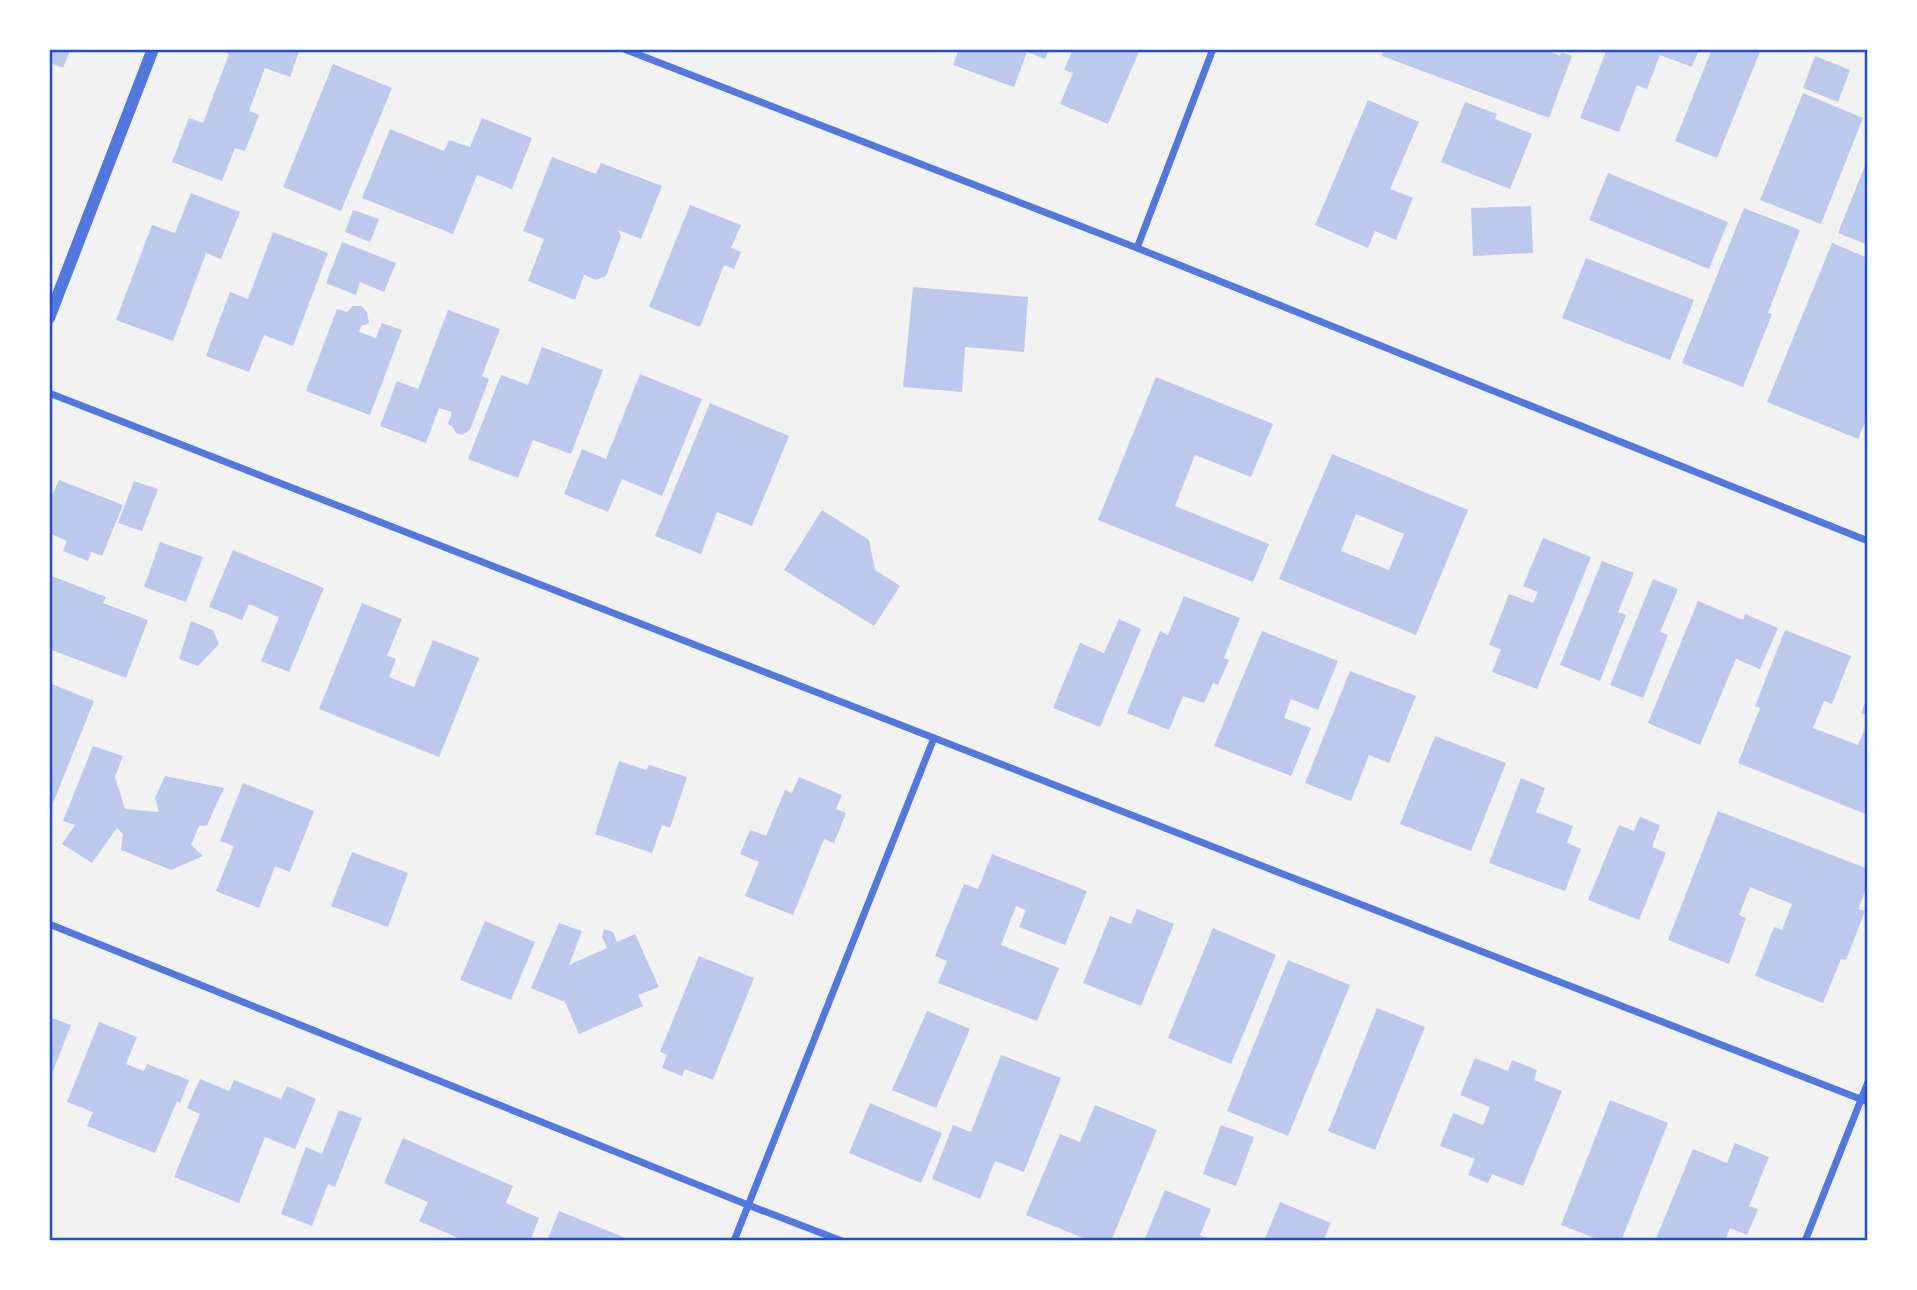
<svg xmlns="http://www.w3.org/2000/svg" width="1917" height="1290" font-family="Raleway,sans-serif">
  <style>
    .building { fill: #bdc9ec; fill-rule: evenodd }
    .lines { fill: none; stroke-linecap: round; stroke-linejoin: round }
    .minor { stroke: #5277de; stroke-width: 7 }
    .tertiary { stroke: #5277de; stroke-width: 12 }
    .neatline { fill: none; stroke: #1d4ed8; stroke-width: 2.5 }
  </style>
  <rect width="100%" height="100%" fill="#f2f2f2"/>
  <!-- building -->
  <g class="building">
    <polygon points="49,49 71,49 63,68 49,62"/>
    <polygon points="217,49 300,49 290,77 265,68 249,111 259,115 245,151 235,148 222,181 172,162 189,118 203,123 229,54"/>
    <polygon points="959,49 1049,49 1045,59 1027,52 1014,87 953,65"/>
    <polygon points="1073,49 1140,49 1108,124 1060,104 1073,73 1064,70"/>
    <polygon points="1384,49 1544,49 1560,56 1561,52 1572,56 1549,118 1382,56"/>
    <polygon points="1607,49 1699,49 1692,67 1660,55 1647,89 1637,85 1619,132 1580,118"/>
    <polygon points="1712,49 1761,49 1717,158 1675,141"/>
    <polygon points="1815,56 1850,70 1838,102 1803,88"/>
    <polygon points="333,64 392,88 341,211 283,187"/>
    <polygon points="1803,93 1863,118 1821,224 1760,200"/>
    <polygon points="1368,100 1419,122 1390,189 1413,198 1396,240 1375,231 1368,248 1315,225"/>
    <polygon points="1465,102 1497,114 1495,119 1532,134 1510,189 1441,162"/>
    <polygon points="482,118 532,138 512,189 477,175 453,234 362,198 390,129 444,151 449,140 470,147"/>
    <polygon points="552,157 596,174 601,163 662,186 641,239 618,230 621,236 606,276 596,280 584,275 575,300 528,281 544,239 523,231"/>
    <polygon points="1868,158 1868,245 1838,233"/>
    <polygon points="1608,173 1728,222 1709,269 1589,220"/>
    <polygon points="191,193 240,212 221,259 206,253 173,341 116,320 152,225 175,233"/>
    <polygon points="690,205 741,225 731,248 741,252 734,269 724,265 700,327 649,307"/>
    <polygon points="1531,206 1533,253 1473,256 1471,208"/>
    <polygon points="1744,208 1800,230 1768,313 1772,314 1743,387 1682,363"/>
    <polygon points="353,210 379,219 370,242 345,232"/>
    <polygon points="273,232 328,253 293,346 264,335 249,372 206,356 230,292 248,299"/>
    <polygon points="342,242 396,263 384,292 360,282 356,295 326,283"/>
    <polygon points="1832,243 1868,258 1868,415 1858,439 1767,402"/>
    <polygon points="1586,258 1694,300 1670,360 1562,318"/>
    <polygon points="913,287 1028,297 1024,352 965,347 962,392 903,387"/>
    <polygon points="353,306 361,306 367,312 369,323 361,326 359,332 376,338 382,323 402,330 370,415 306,391 337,309 347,312"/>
    <polygon points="448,310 500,329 482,376 489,379 470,430 462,435 456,433 453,427 448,424 452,412 439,408 426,443 380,426 397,381 418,389"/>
    <polygon points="542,347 603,370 571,454 533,440 518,478 468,459 501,375 528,385"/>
    <polygon points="640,374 702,399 662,496 622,479 608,512 564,494 582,449 606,459"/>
    <polygon points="1156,377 1273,424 1251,477 1195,455 1175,506 1269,544 1253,582 1098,520"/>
    <polygon points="710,403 789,436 752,526 717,512 701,554 655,536"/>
    <path d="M1332,454L1468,510L1416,635L1279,579ZM1356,514L1404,534L1389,570L1341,551Z"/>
    <polygon points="59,480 123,505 102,556 91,552 88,561 63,551 67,541 49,533 49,497 51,498"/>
    <polygon points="134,481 158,489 142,531 118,523"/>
    <polygon points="822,510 869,540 875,570 900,586 874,626 784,570"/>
    <polygon points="1543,538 1591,557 1537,689 1492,672 1501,649 1489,645 1509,594 1533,603 1538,592 1523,586"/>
    <polygon points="160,542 203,557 186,602 144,587"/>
    <polygon points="233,550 324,588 289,672 261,661 279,617 249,604 242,620 209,607"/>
    <polygon points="1602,561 1634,573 1618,612 1626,615 1600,681 1560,665"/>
    <polygon points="49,575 106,597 103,603 148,620 126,678 49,649"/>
    <polygon points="1653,579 1678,589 1660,632 1668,635 1643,698 1610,685"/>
    <polygon points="1184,596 1240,618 1224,658 1229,660 1218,685 1213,683 1204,703 1183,696 1169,730 1127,713 1160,631 1168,635"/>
    <polygon points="1698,601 1743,620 1745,614 1778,628 1760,669 1736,659 1700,745 1648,723"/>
    <polygon points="362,603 402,619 387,656 396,659 389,677 414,687 433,640 479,658 439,757 319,709"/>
    <polygon points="1119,619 1141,629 1100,727 1053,708 1080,643 1104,653"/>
    <polygon points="191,621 213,630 219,644 198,666 179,659"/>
    <polygon points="1785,630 1851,656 1832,704 1824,701 1813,728 1858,745 1868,721 1868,815 1738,763 1760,708 1755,706"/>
    <polygon points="1262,631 1338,661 1318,710 1291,699 1284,718 1311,728 1291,776 1214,746"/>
    <polygon points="1350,671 1416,696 1389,763 1369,755 1351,801 1305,783"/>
    <polygon points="49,683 94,701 49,813"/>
    <polygon points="1868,695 1868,716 1861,713"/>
    <polygon points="1435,736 1506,763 1471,851 1400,824"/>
    <polygon points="93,746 123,756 115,777 125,809 159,812 155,798 165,776 224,788 207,825 199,826 191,845 203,856 171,870 121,850 123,834 117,828 92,863 62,844 75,825 63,821"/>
    <polygon points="619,761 646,770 649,765 687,777 670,828 662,825 652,853 595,834"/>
    <polygon points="799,777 842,795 836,809 846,813 834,843 824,839 793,915 745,896 759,862 740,854 750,830 766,836 785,790 792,793"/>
    <polygon points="1521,778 1545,788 1536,812 1573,826 1567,843 1581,849 1565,891 1489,863"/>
    <polygon points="243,783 314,811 290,872 275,866 259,908 216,891 234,846 220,841"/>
    <polygon points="1718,811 1868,869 1868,884 1858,909 1865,911 1846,960 1841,959 1823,1003 1755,976 1774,927 1782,930 1792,904 1750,887 1739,915 1746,918 1729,964 1668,940"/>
    <polygon points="1640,817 1660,825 1652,847 1666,853 1639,920 1588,900 1619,825 1634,831"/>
    <polygon points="352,852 408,873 388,927 331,906"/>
    <polygon points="992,854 1087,891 1065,945 1019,927 1026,910 1016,906 1001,945 1059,968 1037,1021 938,983 947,961 935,956 964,884 978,889"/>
    <polygon points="1137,909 1174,924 1141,1006 1083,983 1110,916 1131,924"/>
    <polygon points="485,921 535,942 511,1000 460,980"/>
    <polygon points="559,923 582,931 569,965 607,948 602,937 604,929 613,932 617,942 635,934 659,987 638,995 643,1006 579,1034 565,1002 531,988"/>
    <polygon points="1213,928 1276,955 1231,1064 1168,1038"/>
    <polygon points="699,956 754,978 713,1080 685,1069 682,1076 662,1068 667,1055 660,1052"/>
    <polygon points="1288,960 1350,985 1288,1136 1227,1111"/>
    <polygon points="1377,1008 1425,1027 1375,1150 1328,1131"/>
    <polygon points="927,1011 970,1029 936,1108 892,1090"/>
    <polygon points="49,1017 71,1025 49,1081"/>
    <polygon points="99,1022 137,1037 126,1064 144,1071 147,1064 189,1080 180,1103 177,1101 155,1153 87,1126 93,1112 67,1102"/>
    <polygon points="1001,1055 1061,1078 1024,1172 995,1161 980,1199 932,1179 953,1125 971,1132"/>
    <polygon points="1475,1058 1508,1071 1512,1060 1537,1070 1534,1080 1562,1091 1523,1186 1492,1174 1488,1183 1468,1175 1475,1159 1440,1146 1453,1113 1483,1125 1490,1107 1460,1095"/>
    <polygon points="200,1079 229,1091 234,1080 281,1099 287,1086 316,1099 295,1149 265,1137 239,1203 174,1177 200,1114 187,1108"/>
    <polygon points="1610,1100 1668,1123 1621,1241 1602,1241 1561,1225"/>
    <polygon points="870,1103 942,1133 921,1183 849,1153"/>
    <polygon points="1095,1105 1157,1130 1111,1241 1091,1241 1026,1215 1060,1134 1080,1142"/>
    <polygon points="339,1110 362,1118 335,1187 328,1184 312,1226 281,1214 306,1147 322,1154"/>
    <polygon points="1221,1125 1254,1137 1236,1186 1203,1174"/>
    <polygon points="403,1138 513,1186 506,1203 539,1218 530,1241 465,1241 419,1221 428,1202 384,1183"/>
    <polygon points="1735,1143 1769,1157 1749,1206 1758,1209 1747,1235 1730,1228 1725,1241 1655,1241 1693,1149 1727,1163"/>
    <polygon points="1165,1190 1211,1209 1200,1235 1214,1241 1144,1241"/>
    <polygon points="1280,1202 1331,1223 1323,1241 1264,1241"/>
    <polygon points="559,1211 633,1241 547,1241"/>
  </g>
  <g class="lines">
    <!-- minor -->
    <g class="minor">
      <polyline points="624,49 1137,248 1868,541"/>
      <polyline points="1137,248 1213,49"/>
      <polyline points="49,393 1868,1102"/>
      <polyline points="49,924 748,1205 842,1241"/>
      <polyline points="734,1241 934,738"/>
      <polyline points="1805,1241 1868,1082"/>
    </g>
    <!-- tertiary -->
    <polyline class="tertiary" points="49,318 153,49"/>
  </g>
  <!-- border -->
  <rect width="1917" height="1290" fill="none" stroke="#ffffff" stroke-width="102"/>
  <rect x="51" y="51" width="1815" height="1188" class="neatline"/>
</svg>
